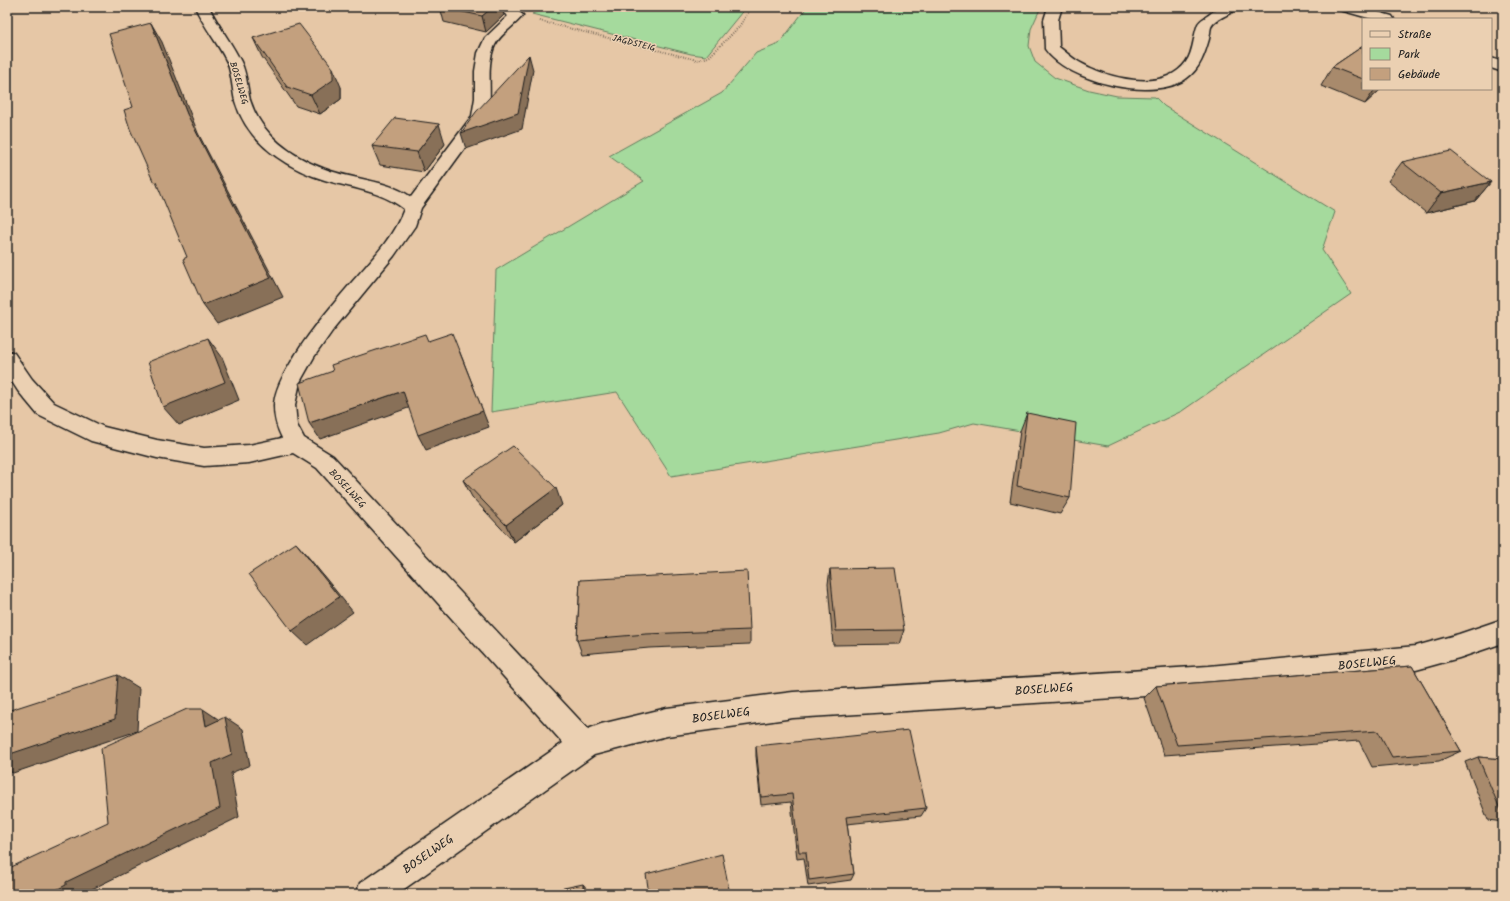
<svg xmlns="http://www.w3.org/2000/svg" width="1510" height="901" font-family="Kalam,sans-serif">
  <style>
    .green { fill: #a5da9d; stroke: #607b5c }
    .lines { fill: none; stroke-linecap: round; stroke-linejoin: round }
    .minor-casing { stroke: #1c1c1c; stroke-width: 3 }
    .path { stroke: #1c1c1c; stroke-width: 2; stroke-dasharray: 0.5 2; stroke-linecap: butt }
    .minor { fill: #ebd0b2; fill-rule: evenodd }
    .wall { fill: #a88a6c; stroke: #1c1c1c }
    .shaded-wall { fill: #887058; stroke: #1c1c1c }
    .building { fill: #c3a07e; stroke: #1c1c1c }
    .labels { text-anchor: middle; stroke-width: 3; stroke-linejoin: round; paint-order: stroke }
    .far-street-label { font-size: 9px; fill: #1c1c1c; stroke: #ebd0b2 }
    .street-label { font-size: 10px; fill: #1c1c1c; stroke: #ebd0b2 }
    .near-street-label { font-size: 12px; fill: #1c1c1c; stroke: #ebd0b2 }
  </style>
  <rect width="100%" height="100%" fill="#e6c7a6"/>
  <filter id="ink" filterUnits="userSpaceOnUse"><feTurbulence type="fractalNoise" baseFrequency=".025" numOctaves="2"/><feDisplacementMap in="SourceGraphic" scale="8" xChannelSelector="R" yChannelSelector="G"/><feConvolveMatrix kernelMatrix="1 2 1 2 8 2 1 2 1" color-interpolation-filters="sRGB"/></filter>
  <g filter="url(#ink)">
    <!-- green -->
    <g class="green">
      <polygon points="546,7 746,7 706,56 691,54 532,14"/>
      <polygon points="807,7 1041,7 1031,29 1029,46 1035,62 1055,78 1089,90 1117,96 1155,97 1164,106 1335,212 1322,250 1351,294 1182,411 1108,446 974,423 939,433 671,476 617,392 491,412 496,270 644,181 609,156 722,93 756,53 779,44"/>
    </g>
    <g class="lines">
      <!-- minor casing -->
      <g class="minor-casing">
        <g id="minor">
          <path d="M195,7H209C218,26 232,43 241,62C247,74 247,87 250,100C261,135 292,157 325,169C353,180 386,179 411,197L472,116L475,98V71L478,53L485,38L508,16L502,12L490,10L488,7H512L523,15C515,26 501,33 495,45C485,66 493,93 488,116L421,208L415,226L394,256L333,330L314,357L300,382L295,405L297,425L304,438L333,456L588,729L601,724L667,708L793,692L1209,666L1416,646L1459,634L1503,619V643L1459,658L1416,670L1209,692L793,718L667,736L594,755L397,894H356L360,883L563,743L317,468L293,453L249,463L204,466L157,458L91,441L38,415L18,391L7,374V350L14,353L32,379L54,403L104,427L157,440L204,448L249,445L282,438C277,428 274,419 274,406C274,392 282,377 290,364C307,334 329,309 352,282C372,259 393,238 404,209C377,188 344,188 313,176C278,163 246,138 235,101C232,88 232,74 227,62C218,43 204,27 195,7Z"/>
          <path d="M1048,7H1062L1058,20L1059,47C1066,52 1072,58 1079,62C1107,78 1163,94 1186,62C1194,51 1193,36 1198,24C1200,20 1206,17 1210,14C1221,5 1224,7 1238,7C1232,15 1216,17 1211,27C1210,30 1210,35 1209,39C1205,53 1200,69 1187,78C1155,103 1067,82 1045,49L1044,20Z"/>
          <polygon points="1338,7 1360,7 1392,16 1394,19 1372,19 1340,10"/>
          <polygon points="1491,58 1503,62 1503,72 1491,68"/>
        </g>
      </g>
      <!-- path -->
      <polyline class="path" points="540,21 697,60 709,57 738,28 752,7"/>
      <!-- minor -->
      <use href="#minor" class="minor"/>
    </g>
    <!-- wall -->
    <g class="wall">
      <polygon points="440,7 504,15 486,32 444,22"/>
      <polygon points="253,38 341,87 341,99 320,114 296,106 262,57"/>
      <polygon points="1363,46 1363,89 1381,89 1365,104 1321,86 1332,67"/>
      <polygon points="445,144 424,172 380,165 372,146"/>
      <polygon points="1402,162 1491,182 1475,201 1426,213 1388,181"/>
      <polygon points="1027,413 1070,498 1060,514 1010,502 1020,431"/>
      <polygon points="463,480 562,505 514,542 472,497"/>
      <polygon points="830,569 904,630 899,644 833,645 828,584"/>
      <polygon points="580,580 750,630 750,644 649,648 582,654 577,640"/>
      <polygon points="1412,666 1461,751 1439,761 1372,767 1359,741 1164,755 1144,698 1156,686"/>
      <polygon points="756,746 926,808 921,816 847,824 854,874 851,880 808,886 804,858 797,859 791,802 761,805 756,756"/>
      <polygon points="1478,757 1503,759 1503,822 1488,820 1465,762"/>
    </g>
    <!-- shaded-wall -->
    <g class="shaded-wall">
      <polygon points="493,7 502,7 504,15 486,32 482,16"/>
      <polygon points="151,23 162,42 198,133 283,297 217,324 203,305 187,114"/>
      <polygon points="529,55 533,70 522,129 466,149 461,133"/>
      <polygon points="333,68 341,87 341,99 320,114 311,95"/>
      <polygon points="1375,89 1381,89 1365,104"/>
      <polygon points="439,124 445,144 424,172 417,152"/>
      <polygon points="1491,182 1475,201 1426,213 1441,193"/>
      <polygon points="208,338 222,357 239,400 179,425 163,407"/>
      <polygon points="459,350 489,427 426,450 418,435"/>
      <polygon points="403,391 411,407 320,439 309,423"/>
      <polygon points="556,488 562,505 514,542 506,525"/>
      <polygon points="296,543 310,559 353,612 307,645 292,631"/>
      <polygon points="118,675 139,688 137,731 13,773 7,770 7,755"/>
      <polygon points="203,709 221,721 206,726"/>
      <polygon points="225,717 243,729 250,765 231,773 239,817 92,889 93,892 89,894 48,894 66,882 212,763"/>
      <polygon points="583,884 589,891 589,894 583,894"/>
    </g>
    <!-- building -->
    <g class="building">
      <polygon points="440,7 493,7 482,16"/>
      <polygon points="151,23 187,114 271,278 203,305 183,259 187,257 156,182 154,183 130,129 124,110 133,107 109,34"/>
      <polygon points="299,24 333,68 333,80 311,95 287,87 253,38"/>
      <polygon points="1363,46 1363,79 1332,67"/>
      <polygon points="529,55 518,113 461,133 476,112"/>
      <polygon points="395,118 439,124 417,152 372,146"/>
      <polygon points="1451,151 1491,182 1441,193 1402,162"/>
      <polygon points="452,333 483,411 418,435 403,391 309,423 299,383 333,371 331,365 425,334 428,341"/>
      <polygon points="208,338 225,382 163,407 148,362"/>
      <polygon points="1027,413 1076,423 1070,498 1017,486"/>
      <polygon points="513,446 556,488 506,525 463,480"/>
      <polygon points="296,543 339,597 292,631 249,574"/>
      <polygon points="895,568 904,630 836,631 830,569"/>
      <polygon points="747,571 750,630 646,634 577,640 580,580"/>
      <polygon points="1412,666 1461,751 1392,757 1378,731 1177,745 1156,686"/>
      <polygon points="118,675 115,719 7,755 7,711"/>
      <polygon points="187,709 203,709 206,726 225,717 232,754 212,763 220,808 66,882 66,885 48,894 7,894 7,869 108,822 101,748"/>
      <polygon points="909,730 926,808 846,817 854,874 809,880 806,852 799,852 792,794 761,797 756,746"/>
      <polygon points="1478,757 1503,759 1503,816"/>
      <polygon points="722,854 730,894 649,894 646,874"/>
      <polygon points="583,884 583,894 535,894"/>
    </g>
  </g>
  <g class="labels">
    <!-- far-street labels -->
    <g class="far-street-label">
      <text transform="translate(634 43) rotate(14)" y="3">JAGDSTEIG</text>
      <text transform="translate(239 83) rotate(73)" y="3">BOSELWEG</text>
    </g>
    <!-- street labels -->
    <g class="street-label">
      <text transform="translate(348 488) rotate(47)" y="4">BOSELWEG</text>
    </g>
    <!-- near-street labels -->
    <g class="near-street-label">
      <text transform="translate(1367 663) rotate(-6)" y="4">BOSELWEG</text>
      <text transform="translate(1044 689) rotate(-4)" y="4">BOSELWEG</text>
      <text transform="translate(721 715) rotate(-8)" y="4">BOSELWEG</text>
      <text transform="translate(428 854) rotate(-35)" y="4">BOSELWEG</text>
    </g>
  </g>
  <!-- margin -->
  <rect width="1510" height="901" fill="none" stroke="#ebd0b2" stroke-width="24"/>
  <rect x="12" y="12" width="1486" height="877" fill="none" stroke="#1c1c1c" stroke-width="1.5" filter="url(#ink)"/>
  <!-- legend -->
  <rect x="1362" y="18" width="130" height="72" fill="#ebd0b2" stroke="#988876"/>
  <rect x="1370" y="31" width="20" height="6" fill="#ebd0b2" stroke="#988876"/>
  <text x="1398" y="38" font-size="12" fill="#1c1c1c">Straße</text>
  <rect x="1370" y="48" width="20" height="12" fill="#a5da9d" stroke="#988876"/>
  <text x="1398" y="58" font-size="12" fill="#1c1c1c">Park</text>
  <rect x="1370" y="68" width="20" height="12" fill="#c3a07e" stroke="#988876"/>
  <text x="1398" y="78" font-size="12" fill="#1c1c1c">Gebäude</text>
</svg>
